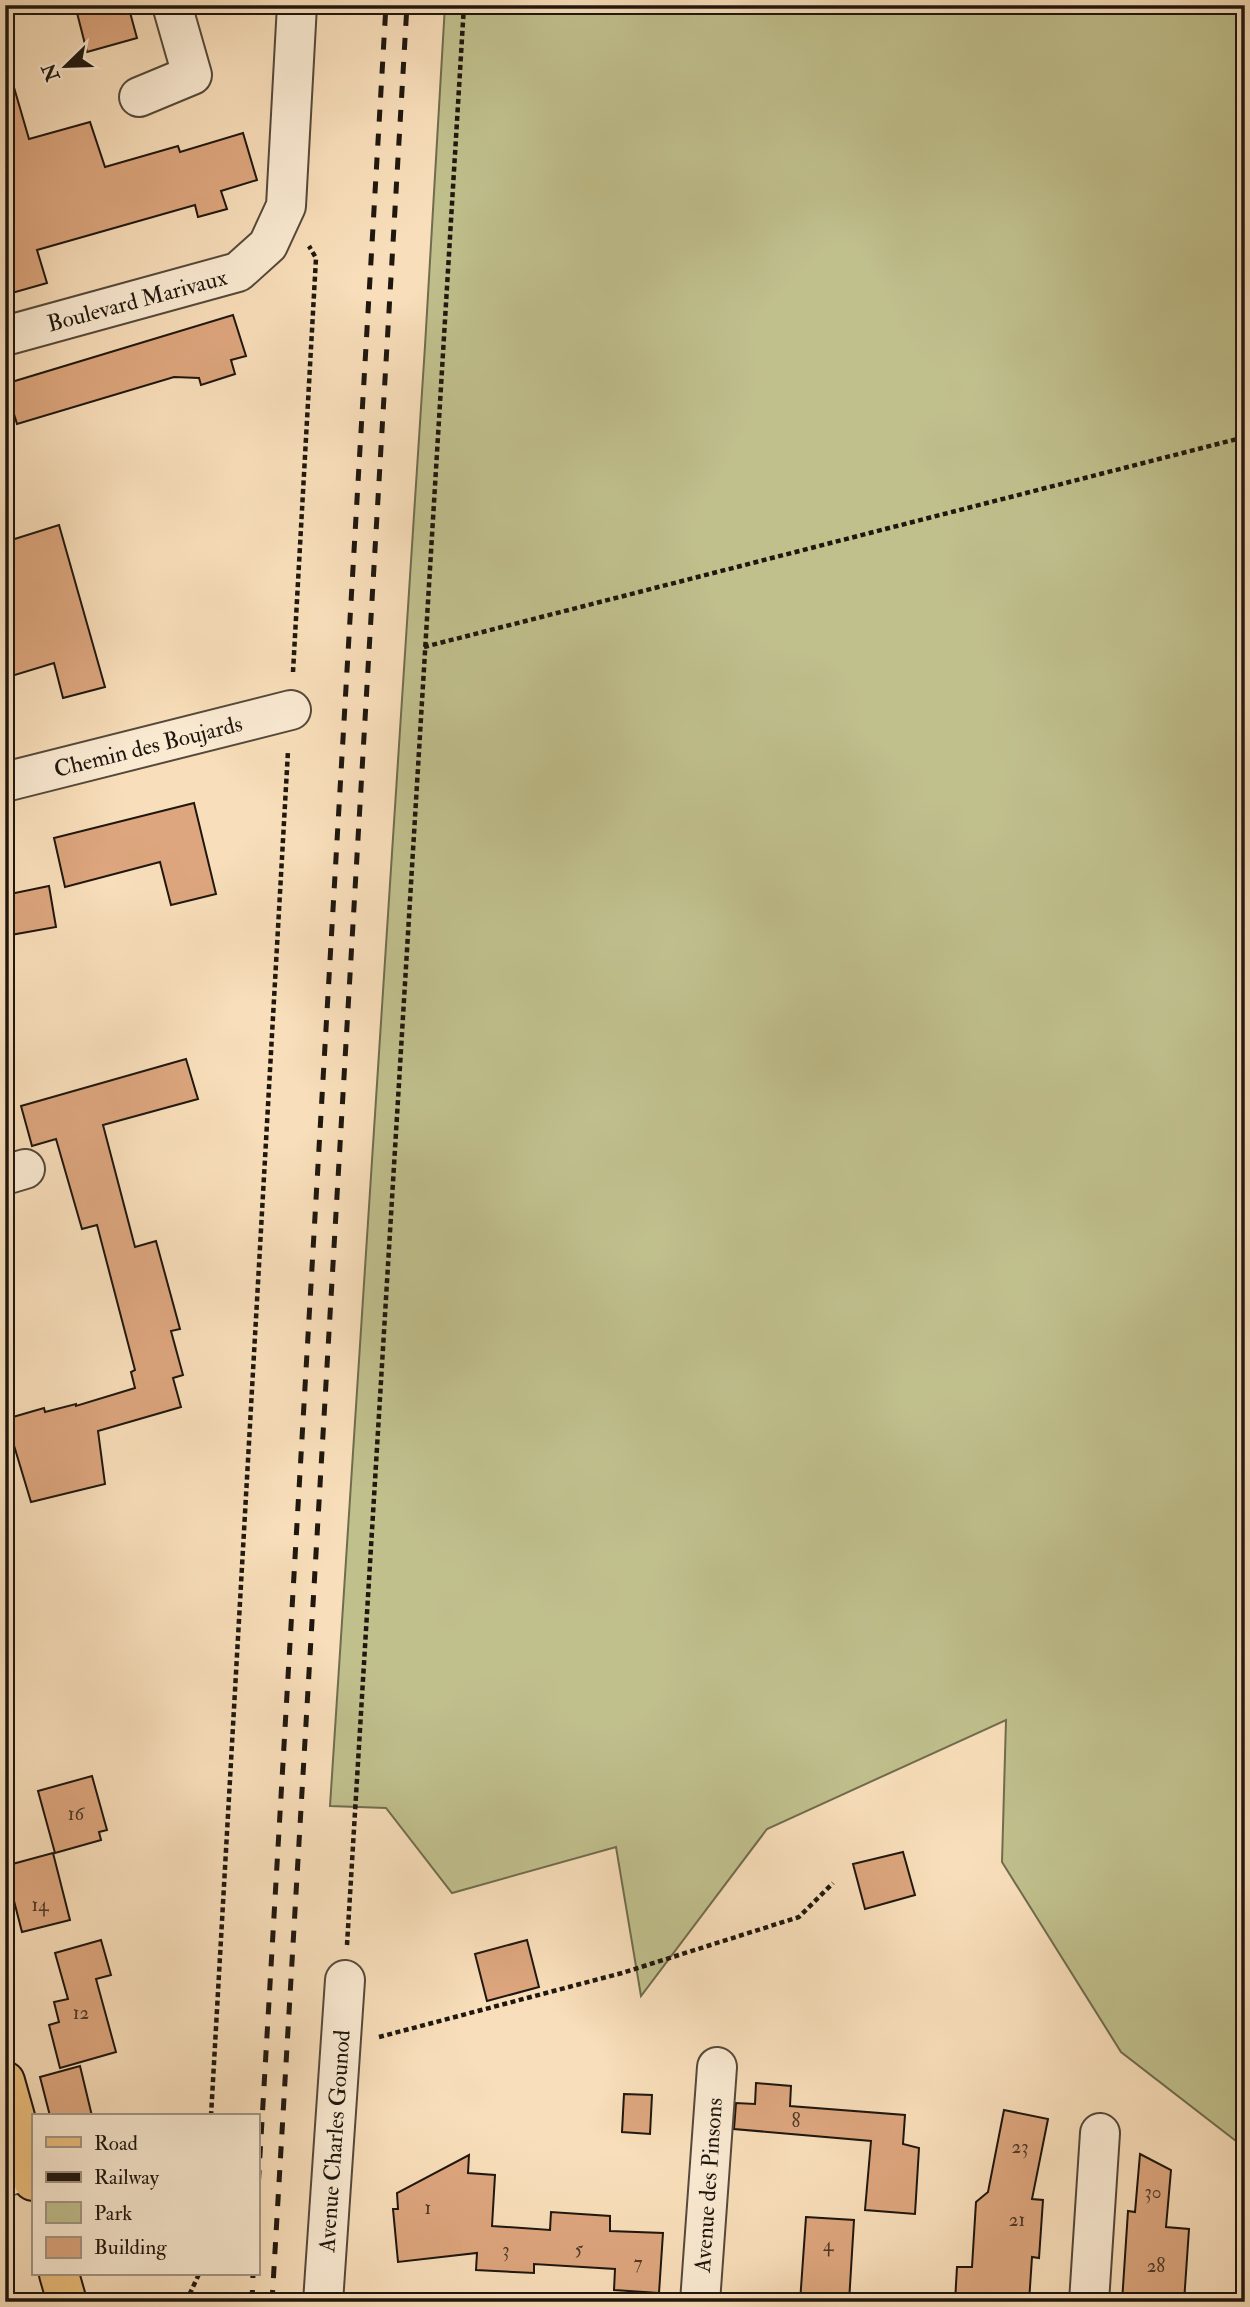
<svg xmlns="http://www.w3.org/2000/svg" width="1250" height="2307" font-family="'IM FELL Double Pica',serif">
  <style>
    .green { fill: #c0c08d; stroke: #706c4e; stroke-width: 2 }
    .building { fill: #dda67e; stroke: #1f170f; stroke-width: 2 }
    .lines { fill: none; stroke-linecap: round; stroke-linejoin: round }
    .lane-casing { stroke: #55493a; stroke-width: 24 }
    .street-casing { stroke: #55493a; stroke-width: 42 }
    .primary-casing { stroke: #1f170f; stroke-width: 42 }
    .path { stroke: #1f170f; stroke-width: 4.5; stroke-dasharray: 5 3.5; stroke-linecap: butt }
    .lane { stroke: #faead2; stroke-width: 21 }
    .street { stroke: #faead2; stroke-width: 38 }
    .primary { stroke: #ecbf7d; stroke-width: 38 }
    .rail { stroke: #1f170f; stroke-width: 5; stroke-dasharray: 12 12; stroke-linecap: butt }
    .labels { text-anchor: middle; stroke-width: 6; stroke-linejoin: round; paint-order: stroke }
    .number-label { font-size: 19px; fill: #4e3b2b }
    .street-label { font-size: 23px; fill: #1f170f; stroke: #faead2 }
  </style>
  <rect width="100%" height="100%" fill="#f8deba"/>
  <filter id="stains"><feTurbulence type="fractalNoise" baseFrequency=".00286" numOctaves="4"/><feColorMatrix values="0 0 0 0 .2 0 0 0 0 .09 0 0 0 0 .02 0 0 0 .5 -.17"/></filter>
  <radialGradient id="worn" r=".72"><stop offset=".6" stop-color="#630" stop-opacity="0"/><stop offset="1" stop-color="#630" stop-opacity=".3"/></radialGradient>
  <!-- green -->
  <polygon class="green" points="445,5 1245,5 1245,2148 1121,2052 1002,1862 1006,1720 767,1829 641,1996 616,1847 452,1893 386,1808 330,1806 425,346"/>
  <!-- building -->
  <g class="building">
    <polygon points="75,5 128,5 137,38 87,52"/>
    <polygon points="13,84 29,139 90,122 105,167 178,146 180,152 243,133 257,180 221,191 227,209 198,217 195,205 37,250 47,283 5,295 5,85"/>
    <polygon points="233,315 246,356 231,360 235,374 201,385 199,378 174,377 17,424 5,384"/>
    <polygon points="59,525 105,687 63,698 54,663 5,678 5,542"/>
    <polygon points="194,803 216,894 171,905 160,862 65,887 54,838"/>
    <polygon points="49,886 56,927 5,936 5,895"/>
    <polygon points="186,1059 198,1099 103,1125 135,1247 156,1241 180,1329 171,1331 183,1375 173,1378 181,1407 98,1431 105,1484 31,1502 6,1419 44,1408 45,1412 76,1404 76,1406 135,1388 131,1372 135,1370 97,1225 82,1229 56,1139 32,1146 21,1106"/>
    <polygon points="92,1776 107,1830 99,1832 101,1840 55,1853 38,1791"/>
    <polygon points="903,1852 915,1895 865,1909 853,1864"/>
    <polygon points="53,1853 70,1920 22,1932 5,1866"/>
    <polygon points="101,1940 111,1975 96,1979 116,2052 60,2068 49,2025 59,2022 54,2002 68,1999 55,1953"/>
    <polygon points="527,1940 539,1987 487,2001 475,1954"/>
    <polygon points="80,2066 92,2116 50,2116 40,2077"/>
    <polygon points="756,2083 791,2086 790,2106 905,2115 903,2144 919,2148 915,2214 865,2210 871,2141 734,2129 736,2103 755,2104"/>
    <polygon points="624,2094 652,2095 650,2134 622,2132"/>
    <polygon points="1004,2110 1048,2119 1032,2199 1043,2200 1039,2258 1032,2257 1029,2302 955,2302 957,2267 972,2267 976,2202 988,2192"/>
    <polygon points="1140,2154 1171,2170 1166,2227 1189,2229 1184,2302 1122,2302 1128,2211 1135,2212"/>
    <polygon points="469,2155 468,2173 495,2175 492,2226 550,2230 551,2212 610,2216 610,2231 663,2233 659,2293 614,2290 615,2269 534,2264 534,2273 476,2270 477,2253 398,2262 393,2209 398,2209 397,2193"/>
    <polygon points="806,2217 854,2220 849,2302 800,2302"/>
  </g>
  <g class="lines">
    <!-- lane casing -->
    <g class="lane-casing">
      <polyline id="lane" points="5,2186 32,2178"/>
    </g>
    <!-- street casing -->
    <g class="street-casing">
      <g id="street">
        <polyline points="139,97 192,75 172,5"/>
        <polyline points="5,336 238,272 268,245 286,206 297,5"/>
        <polyline points="5,782 291,710"/>
        <polyline points="5,1175 25,1169"/>
        <polyline points="323,2302 345,1980"/>
        <polyline points="700,2302 717,2067"/>
        <polyline points="1089,2302 1100,2133"/>
      </g>
    </g>
    <!-- primary casing -->
    <g class="primary-casing">
      <g id="primary">
        <polyline points="5,2081 33,2181"/>
        <polyline points="59,2274 67,2302"/>
      </g>
    </g>
    <!-- path -->
    <g class="path">
      <polyline points="424,647 1245,437"/>
      <polyline points="293,672 316,258 309,246"/>
      <polyline points="347,1945 464,5"/>
      <polyline points="379,2037 622,1973 799,1917 833,1883"/>
      <polyline points="211,2116 288,751"/>
      <polyline points="186,2302 199,2274"/>
    </g>
    <!-- lane -->
    <use href="#lane" class="lane"/>
    <!-- street -->
    <use href="#street" class="street"/>
    <!-- primary -->
    <use href="#primary" class="primary"/>
    <!-- rail -->
    <g class="rail">
      <polyline points="257,2206 386,5"/>
      <polyline points="252,2302 253,2274"/>
      <polyline points="272,2302 407,5"/>
    </g>
  </g>
  <g class="labels">
    <!-- number labels -->
    <g class="number-label">
      <text x="76" y="1820">16</text>
      <text x="40" y="1911">14</text>
      <text x="81" y="2019">12</text>
      <text x="796" y="2127">8</text>
      <text x="1020" y="2153">23</text>
      <text x="1153" y="2198">30</text>
      <text x="428" y="2214">1</text>
      <text x="1017" y="2226">21</text>
      <text x="828" y="2251">4</text>
      <text x="579" y="2255">5</text>
      <text x="506" y="2256">3</text>
      <text x="638" y="2269">7</text>
      <text x="1156" y="2272">28</text>
    </g>
    <!-- street labels -->
    <g class="street-label">
      <text transform="translate(137 300) rotate(-15)" y="8">Boulevard Marivaux</text>
      <text transform="translate(148 746) rotate(-14)" y="8">Chemin des Boujards</text>
      <text transform="translate(334 2141) rotate(-86)" y="8">Avenue Charles Gounod</text>
      <text transform="translate(708 2185) rotate(-86)" y="8">Avenue des Pinsons</text>
    </g>
  </g>
  <!-- margin -->
  <rect width="1250" height="2307" fill="none" stroke="#f8deba" stroke-width="28"/>
  <rect x="7" y="7" width="1236" height="2293" fill="none" stroke="#1f170f" stroke-width="3.5"/>
  <rect x="14" y="14" width="1222" height="2279" fill="none" stroke="#1f170f" stroke-width="2"/>
  <!-- legend -->
  <rect x="32" y="2114" width="228" height="161" fill="#faead2" stroke="#a29684" stroke-width="2"/>
  <rect x="46" y="2137" width="35" height="10" fill="#ecbf7d" stroke="#a29684" stroke-width="2"/>
  <text x="94" y="2150" font-size="21" fill="#1f170f">Road</text>
  <rect x="46" y="2172" width="35" height="10" fill="#1f170f" stroke="#a29684" stroke-width="2"/>
  <text x="94" y="2184" font-size="21" fill="#1f170f">Railway</text>
  <rect x="46" y="2202" width="35" height="21" fill="#c0c08d" stroke="#a29684" stroke-width="2"/>
  <text x="94" y="2220" font-size="21" fill="#1f170f">Park</text>
  <rect x="46" y="2237" width="35" height="21" fill="#dda67e" stroke="#a29684" stroke-width="2"/>
  <text x="94" y="2254" font-size="21" fill="#1f170f">Building</text>
  <!-- north arrow -->
  <g transform="translate(66 66) rotate(247)" stroke="#faead2" stroke-width="5" paint-order="stroke">
  <path d="M0-5L12 26L0 18L-12 26Z" fill="#1f170f"/>
  <text y="-10" font-size="19" font-weight="bold" text-anchor="middle" fill="#1f170f">N</text>
  </g>
  <rect width="100%" height="100%" filter="url(#stains)"/>
  <rect width="100%" height="100%" fill="url(#worn)"/>
</svg>
